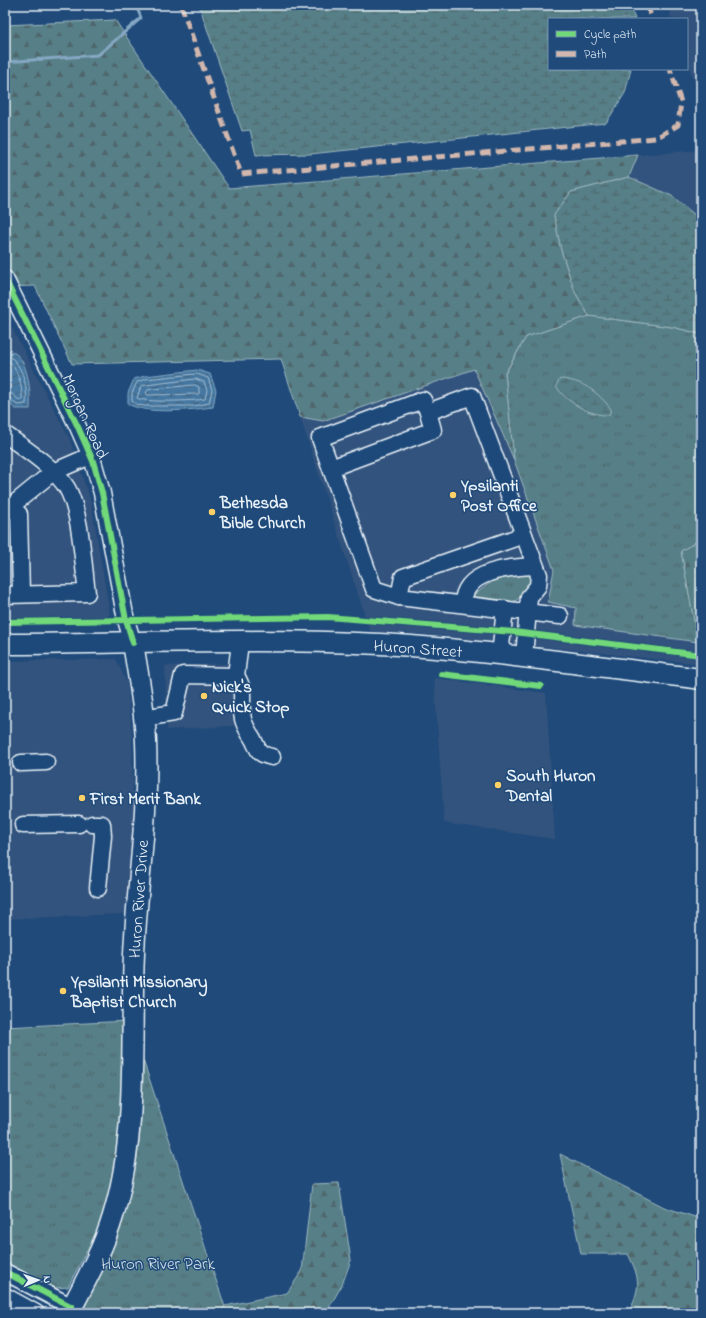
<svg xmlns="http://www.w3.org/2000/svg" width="706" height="1318" font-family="'Indie Flower',sans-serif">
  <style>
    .built { fill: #33537d }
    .grass { fill: url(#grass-tufts); stroke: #9fb8c0 }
    .forest { fill: url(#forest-firs); stroke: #9fb8c0 }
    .wetland { fill: url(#wetland-marsh); stroke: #9fb8c0 }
    .water { fill: url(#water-waves); stroke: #86a8c4 }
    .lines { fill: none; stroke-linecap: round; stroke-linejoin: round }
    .shore { stroke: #a6c0d5; stroke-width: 1 }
    .stream { stroke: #86a8c4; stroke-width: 3 }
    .minor-casing { stroke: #e8f1f8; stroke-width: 19 }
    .major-casing { stroke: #e8f1f8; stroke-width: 23 }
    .minor { stroke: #1f4a7a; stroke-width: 16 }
    .major { stroke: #1f4a7a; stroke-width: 20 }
    .quiet { stroke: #d1b7ad; stroke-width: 5; stroke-dasharray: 10 5; stroke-linecap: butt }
    .cycleway-casing { stroke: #1f4a7a; stroke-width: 8 }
    .cycleway { stroke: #71d979; stroke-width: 6 }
    .poi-dot { fill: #ffd166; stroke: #1f4a7a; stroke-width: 1.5 }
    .labels { text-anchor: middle; stroke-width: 3; stroke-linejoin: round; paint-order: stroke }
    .street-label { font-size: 17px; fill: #e8f1f8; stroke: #1f4a7a }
    .poi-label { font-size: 17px; font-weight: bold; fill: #e8f1f8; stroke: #1f4a7a; text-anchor: start }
    .park-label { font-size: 17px; fill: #d2e0e7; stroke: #1f4a7a }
  </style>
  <defs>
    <pattern id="grass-tufts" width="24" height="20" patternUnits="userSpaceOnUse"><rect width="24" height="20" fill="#567f87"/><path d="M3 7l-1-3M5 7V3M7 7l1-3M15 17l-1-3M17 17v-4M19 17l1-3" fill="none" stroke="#4f666c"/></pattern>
    <pattern id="forest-firs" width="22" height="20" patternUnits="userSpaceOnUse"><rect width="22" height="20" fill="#567f87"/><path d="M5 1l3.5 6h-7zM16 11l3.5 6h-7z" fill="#4f666c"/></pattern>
    <pattern id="wetland-marsh" width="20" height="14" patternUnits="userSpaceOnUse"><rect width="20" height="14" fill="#567f87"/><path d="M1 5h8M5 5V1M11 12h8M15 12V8" fill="none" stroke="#4f666c"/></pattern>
    <pattern id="water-waves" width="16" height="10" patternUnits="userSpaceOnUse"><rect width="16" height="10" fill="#4477a1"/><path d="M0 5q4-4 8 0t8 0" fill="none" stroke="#456076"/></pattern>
  </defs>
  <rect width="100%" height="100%" fill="#1f4a7a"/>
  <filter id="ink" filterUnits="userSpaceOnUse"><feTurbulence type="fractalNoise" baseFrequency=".025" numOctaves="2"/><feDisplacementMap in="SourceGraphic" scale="8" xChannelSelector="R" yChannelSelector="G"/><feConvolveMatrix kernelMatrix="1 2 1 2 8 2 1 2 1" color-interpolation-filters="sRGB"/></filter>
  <g filter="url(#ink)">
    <!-- built -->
    <g class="built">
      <polygon points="667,5 701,5 701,100 687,61 687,19 672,19"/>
      <polygon points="701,150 701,664 444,636 370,631 281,359 229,188"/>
      <polygon points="5,325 12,328 70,440 91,502 110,614 99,624 5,626"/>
      <polygon points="116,659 127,683 132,736 134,849 124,914 5,919 5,661"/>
      <polygon points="245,663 247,725 167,730 165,666"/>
      <polygon points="434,678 546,693 555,839 444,823"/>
    </g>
    <!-- grass -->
    <g class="grass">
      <polygon points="589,316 672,327 701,334 701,539 681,551 698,642 575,625 576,608 548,602 554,570 514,460 505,374 526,337"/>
      <path d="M533,572L535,581L517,600L512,602L474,599L472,591L477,593C500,574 504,576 533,572Z"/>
      <polygon points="129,1021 124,1136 103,1219 68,1287 56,1288 5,1262 5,1027"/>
      <path d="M142,1057L227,1313H77C98,1267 122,1221 134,1172C143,1135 141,1095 142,1057Z"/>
    </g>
    <!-- forest -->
    <g class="forest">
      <polygon points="115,20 229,188 638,155 629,177 571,192 554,215 561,250 575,292 589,316 526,337 505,373 514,460 474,369 323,421 300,417 281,359 72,364 35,286 5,287 5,25"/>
      <polygon points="701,539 701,642 698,642 681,551"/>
      <path d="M560,1154L664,1207L701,1219V1313H629C640,1287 641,1280 628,1254H581Z"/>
      <polygon points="339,1183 351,1260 342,1285 326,1313 220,1313 225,1306 287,1293 302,1271 312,1184"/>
    </g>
    <!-- wetland -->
    <g class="wetland">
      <polygon points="199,5 630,5 635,19 549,19 549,69 631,69 625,93 606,123 310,154 256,155 250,130 242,131"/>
      <polygon points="629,177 672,196 701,220 701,334 672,327 589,316 575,292 561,250 554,215 571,192"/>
      <path d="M560,379C582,380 598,392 611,409L609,415C590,416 566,402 556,386Z"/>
    </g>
    <!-- water -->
    <g class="water">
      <path d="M5,348C9,350 13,352 16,354C29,364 31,395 30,409H15L5,399Z"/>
      <path d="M197,370L210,374L216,390L213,407C190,410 148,415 128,404V393L134,379L145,376Z"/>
    </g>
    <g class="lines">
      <!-- shore -->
      <g class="shore">
        <path d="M5,353C22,362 28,385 26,404L17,405L9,398L5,397"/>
        <path d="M5,358C17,365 23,386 22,399L19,400L11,393L5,392"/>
        <polygon points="197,374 208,378 212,390 209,403 194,406 145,406 137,405 132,401 132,393 137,382 146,379"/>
        <path d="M196,379L204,382L207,390L205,399C194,401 144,403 137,398L141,386Z"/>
        <polygon points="195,385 199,387 199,394 148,395 146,393 148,390"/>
      </g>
      <!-- stream -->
      <polyline class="stream" points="5,62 98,55 141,18 136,5"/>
      <!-- minor casing -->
      <g class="minor-casing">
        <g id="minor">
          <polyline points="5,279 78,427 93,461 102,493 126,620 133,643"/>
          <path d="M5,434C26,450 53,466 67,488C81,512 83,564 87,593L5,595"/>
          <polyline points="331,468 433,430 428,412"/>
          <polyline points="5,503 19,514 21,594"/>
          <polyline points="5,508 10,507 53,472 90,456"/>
          <polyline points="524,535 403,577 399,597 560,616"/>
          <polyline points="399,597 374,589 320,438 423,400 428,412 472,396 539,575 538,586 529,597 524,657"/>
          <path d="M463,604C463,570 511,567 535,566"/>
          <polyline points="500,655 505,609"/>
          <path d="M236,676C247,692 239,703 243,719C245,727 249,733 253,739C259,751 258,754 272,757"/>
          <polyline points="143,718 174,713 183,675 236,676 240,642"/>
          <polyline points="21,763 46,762"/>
          <polyline points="92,824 102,824 103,836 98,888"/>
          <polyline points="23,825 79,824"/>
          <polyline points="5,1272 72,1307"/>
          <polyline points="5,1296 36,1313"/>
        </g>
      </g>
      <!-- major casing -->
      <g class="major-casing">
        <g id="major">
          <path d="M5,644C130,643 255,638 380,644C487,650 594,666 701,679"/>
          <path d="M69,1313C85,1282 103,1250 113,1216C139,1131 130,1041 134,954C137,883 149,812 146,742C145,709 138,675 133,643"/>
        </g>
      </g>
      <!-- minor -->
      <use href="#minor" class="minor"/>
      <!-- major -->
      <use href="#major" class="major"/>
      <!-- quiet -->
      <g class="quiet">
        <polyline points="181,5 241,174 656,138 678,125 681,102 670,69"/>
        <polyline points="647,5 652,19"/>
      </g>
      <!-- cycleway casing -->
      <g class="cycleway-casing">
        <g id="cycleway">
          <polyline points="5,279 78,427 93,461 102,493 126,620 133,643"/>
          <polyline points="5,622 328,617 514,632 701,655"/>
          <polyline points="441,674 541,686"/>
          <polyline points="5,1272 72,1307"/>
        </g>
      </g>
      <!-- cycleway -->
      <use href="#cycleway" class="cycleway"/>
    </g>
  </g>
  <!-- markers -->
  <g class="poi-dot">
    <circle cx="453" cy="495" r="4"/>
    <circle cx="212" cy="512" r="4"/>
    <circle cx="204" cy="696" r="4"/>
    <circle cx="498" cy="785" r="4"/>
    <circle cx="82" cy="798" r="4"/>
    <circle cx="63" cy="991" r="4"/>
  </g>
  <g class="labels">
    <!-- street labels -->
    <g class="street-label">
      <text transform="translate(86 416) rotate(66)" y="6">Morgan Road</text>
      <text transform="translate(418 648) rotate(4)" y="6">Huron Street</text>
      <text transform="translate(138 899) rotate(-86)" y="6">Huron River Drive</text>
    </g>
    <!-- poi labels -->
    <g class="poi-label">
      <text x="461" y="491">Ypsilanti<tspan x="461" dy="20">Post Office</tspan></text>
      <text x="220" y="508">Bethesda<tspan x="220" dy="20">Bible Church</tspan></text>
      <text x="212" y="692">Nick's<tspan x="212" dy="20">Quick Stop</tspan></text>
      <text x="506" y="781">South Huron<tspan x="506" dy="20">Dental</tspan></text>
      <text x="90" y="804">First Merit Bank</text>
      <text x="71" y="987">Ypsilanti Missionary<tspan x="71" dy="20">Baptist Church</tspan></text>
    </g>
    <!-- park labels -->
    <g class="park-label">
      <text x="158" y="1269">Huron River Park</text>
    </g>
  </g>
  <!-- margin -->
  <rect width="706" height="1318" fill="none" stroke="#1f4a7a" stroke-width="20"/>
  <rect x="10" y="10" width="686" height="1298" fill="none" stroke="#e8f1f8" stroke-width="1.5" filter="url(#ink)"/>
  <!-- legend -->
  <rect x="548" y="18" width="140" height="52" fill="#1f4a7a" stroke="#6f8dac"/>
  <rect x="556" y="31" width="20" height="6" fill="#71d979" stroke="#6f8dac"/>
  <text x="584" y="38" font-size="12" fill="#e8f1f8">Cycle path</text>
  <rect x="556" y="51" width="20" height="6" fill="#d1b7ad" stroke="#6f8dac"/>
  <text x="584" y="58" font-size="12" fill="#e8f1f8">Path</text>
  <!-- north arrow -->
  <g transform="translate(38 1280) rotate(88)" stroke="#1f4a7a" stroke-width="3" paint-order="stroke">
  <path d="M0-3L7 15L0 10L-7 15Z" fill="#e8f1f8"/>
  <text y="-6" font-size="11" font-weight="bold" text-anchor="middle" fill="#e8f1f8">N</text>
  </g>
</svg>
